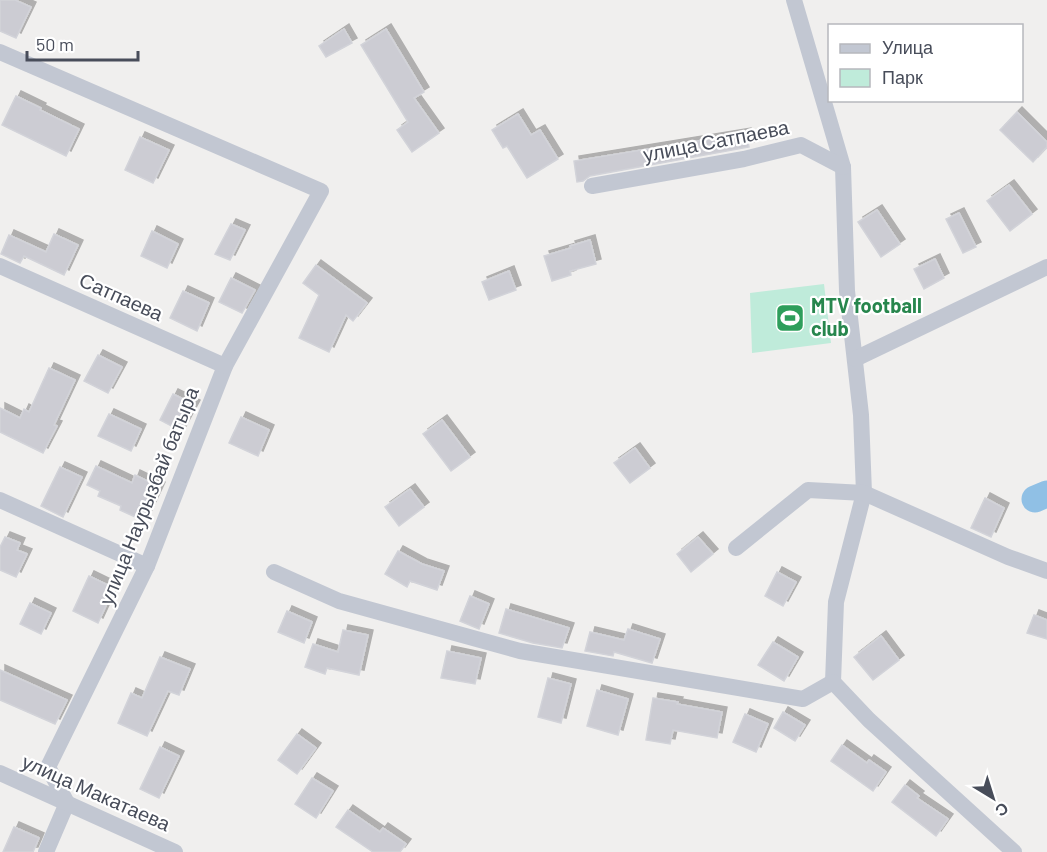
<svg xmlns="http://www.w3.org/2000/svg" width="1047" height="852" font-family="Barlow,sans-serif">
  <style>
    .green { fill: #bfebda }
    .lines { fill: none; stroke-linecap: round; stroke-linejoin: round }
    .river { stroke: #90c0e5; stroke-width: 27 }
    .building { fill: #ccccd3; stroke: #d2d3d9; stroke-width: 1.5; filter: url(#shadow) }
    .street { stroke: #c2c7d2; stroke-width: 16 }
    .labels { text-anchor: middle; stroke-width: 4.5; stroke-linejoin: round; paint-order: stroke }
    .street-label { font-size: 20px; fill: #484d5a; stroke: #fff }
    .leisure-label { font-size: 20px; font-weight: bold; fill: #27864d; stroke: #fff; text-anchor: start }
  </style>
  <defs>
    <filter id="shadow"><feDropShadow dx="5" dy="-5" stdDeviation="0" flood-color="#0004"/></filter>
  </defs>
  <rect width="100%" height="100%" fill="#f0efee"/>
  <!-- green -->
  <polygon class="green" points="824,284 831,343 752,353 750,293"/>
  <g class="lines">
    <!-- river -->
    <polyline class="river" points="1035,499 1047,494"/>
  </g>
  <!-- building -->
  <g class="building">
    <polygon points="0,0 15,0 31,7 16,38 0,31"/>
    <polygon points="344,29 352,43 326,57 319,46"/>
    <polygon points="386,29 424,92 414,98 439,133 412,152 397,130 408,122 361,45"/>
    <polygon points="16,96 41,108 40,110 79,129 66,156 2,125"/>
    <polygon points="1017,112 1047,142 1047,147 1033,162 1000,130"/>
    <polygon points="518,114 531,135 540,130 558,159 527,178 507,146 503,148 492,130"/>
    <polygon points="746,133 749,147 590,176 583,181 577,182 574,161"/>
    <polygon points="140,137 169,150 153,183 125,170"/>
    <polygon points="1009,185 1032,214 1010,231 987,201"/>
    <polygon points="877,210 900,244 881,257 858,222"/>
    <polygon points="959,213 976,247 963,253 946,219"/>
    <polygon points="231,224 245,230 230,260 215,254"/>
    <polygon points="152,231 178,244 167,268 141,256"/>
    <polygon points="54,234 78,245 64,275 24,256 20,263 1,254 9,235 46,252"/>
    <polygon points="590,240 596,264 570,271 571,275 552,281 544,256 571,248 570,246"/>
    <polygon points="935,259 944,278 924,289 914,269"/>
    <polygon points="316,265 367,303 353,321 346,315 329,352 299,338 319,295 303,283"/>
    <polygon points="509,271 516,290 489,300 482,282"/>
    <polygon points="231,278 255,290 242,313 219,302"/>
    <polygon points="183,291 209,303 197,331 170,318"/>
    <polygon points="98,355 122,367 108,393 84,381"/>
    <polygon points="49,368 75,380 54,425 57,426 43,453 0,432 0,408 20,418 24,409 29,412"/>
    <polygon points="173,394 195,405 181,431 160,420"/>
    <polygon points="109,414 141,429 131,451 98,436"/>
    <polygon points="241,417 269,430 258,456 229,443"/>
    <polygon points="442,420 470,457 451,471 423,434"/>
    <polygon points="635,448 650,468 630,483 614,463"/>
    <polygon points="96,466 132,483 135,475 160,487 144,521 120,510 121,506 98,496 100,491 87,485"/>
    <polygon points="60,467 82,477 63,517 41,506"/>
    <polygon points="410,489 424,507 399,526 385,507"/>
    <polygon points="985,498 1004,508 991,537 971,528"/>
    <polygon points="5,537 20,543 17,550 27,554 16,577 0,570 0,547"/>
    <polygon points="698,537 713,554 691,572 677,554"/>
    <polygon points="398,551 422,564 444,571 437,590 410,581 407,587 385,574"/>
    <polygon points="777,572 796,582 783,606 765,596"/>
    <polygon points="89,576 114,588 98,623 73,611"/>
    <polygon points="470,596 489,604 479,629 460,621"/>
    <polygon points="30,603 51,613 41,634 20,624"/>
    <polygon points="506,609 569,628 562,648 533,643 499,633"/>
    <polygon points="287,611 312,622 304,643 278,632"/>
    <polygon points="1034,615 1047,620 1047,639 1027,633"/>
    <polygon points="628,629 660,639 652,663 614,652 613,656 585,651 590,632 624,640"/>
    <polygon points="343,630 368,635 359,675 327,668 325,674 305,667 313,644 338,652"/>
    <polygon points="881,636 899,660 873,680 854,657"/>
    <polygon points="773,642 798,657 784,681 758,665"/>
    <polygon points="447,651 481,658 475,684 441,678"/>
    <polygon points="160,657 190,669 179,695 168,691 147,736 118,723 131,693 142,698"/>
    <polygon points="0,670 67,700 55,724 0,700"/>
    <polygon points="548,678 571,684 561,723 538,717"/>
    <polygon points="597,690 628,699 618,735 587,726"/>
    <polygon points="653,698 678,702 677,704 722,712 717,738 673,730 670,744 646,740"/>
    <polygon points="783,712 805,725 795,741 774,728"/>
    <polygon points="745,714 768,724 756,752 733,742"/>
    <polygon points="297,734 316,748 297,774 278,760"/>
    <polygon points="842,745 867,763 869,760 886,772 873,791 831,761"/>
    <polygon points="160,747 179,756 159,798 140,789"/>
    <polygon points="312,778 333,791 316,818 295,804"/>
    <polygon points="905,785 919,796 917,798 948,819 936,836 892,802"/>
    <polygon points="348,810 380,832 383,828 406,844 400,852 373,852 336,827"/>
    <polygon points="14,827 39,838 33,852 3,852"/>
  </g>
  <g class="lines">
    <!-- street -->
    <g class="street">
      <polyline points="794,0 843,167 847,291 861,415 864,493 836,602 833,682 869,720 1014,852"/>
      <polyline points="0,52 321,191 225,366 147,566 48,767 67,803 46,852"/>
      <polyline points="592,186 744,159 801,145 843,167"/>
      <polyline points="0,266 225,366"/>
      <polyline points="855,359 1047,267"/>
      <polyline points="0,500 147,566"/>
      <polyline points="736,548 808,490 864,493 1008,557 1047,571"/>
      <polyline points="274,572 339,601 520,651 803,699 833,682"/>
      <polyline points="0,773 175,852"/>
    </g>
  </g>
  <!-- icons -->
  <defs>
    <g id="stadium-square" transform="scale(1.5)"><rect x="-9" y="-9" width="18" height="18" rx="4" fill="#2e9e5b" stroke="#fff"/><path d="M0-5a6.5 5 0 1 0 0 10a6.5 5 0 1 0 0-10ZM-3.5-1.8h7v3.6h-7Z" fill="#fff"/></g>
  </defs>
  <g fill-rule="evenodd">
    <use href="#stadium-square" x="790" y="318"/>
  </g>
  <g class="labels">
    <!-- street labels -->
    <g class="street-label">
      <text transform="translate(716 141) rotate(-11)" y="7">улица Сатпаева</text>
      <text transform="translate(121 297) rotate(24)" y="7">Сатпаева</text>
      <text transform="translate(149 496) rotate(-68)" y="7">улица Наурызбай батыра</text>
      <text transform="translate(96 793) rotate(24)" y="7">улица Макатаева</text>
    </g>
    <!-- leisure labels -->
    <g class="leisure-label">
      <text x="811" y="313">MTV football<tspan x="811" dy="23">club</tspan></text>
    </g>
  </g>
  <!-- legend -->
  <rect x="828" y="24" width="195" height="78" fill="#ffffff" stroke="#b6b8bd" stroke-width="1.5"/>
  <rect x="840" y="44" width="30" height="9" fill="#c2c7d2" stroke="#b6b8bd" stroke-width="1.5"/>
  <text x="882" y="54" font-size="18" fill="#484d5a">Улица</text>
  <rect x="840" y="69" width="30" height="18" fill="#bfebda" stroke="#b6b8bd" stroke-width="1.5"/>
  <text x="882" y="84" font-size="18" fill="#484d5a">Парк</text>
  <!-- north arrow -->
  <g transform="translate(993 798) rotate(142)" stroke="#ffffff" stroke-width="4.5" paint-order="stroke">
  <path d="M0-4.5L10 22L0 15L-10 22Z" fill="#484d5a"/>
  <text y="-9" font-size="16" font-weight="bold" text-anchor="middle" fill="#484d5a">С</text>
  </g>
  <!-- scale -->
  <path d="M27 51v9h111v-9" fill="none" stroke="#484d5a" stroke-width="3"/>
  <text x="36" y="51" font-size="18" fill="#484d5a" stroke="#ffffff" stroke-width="4.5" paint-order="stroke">50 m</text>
</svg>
